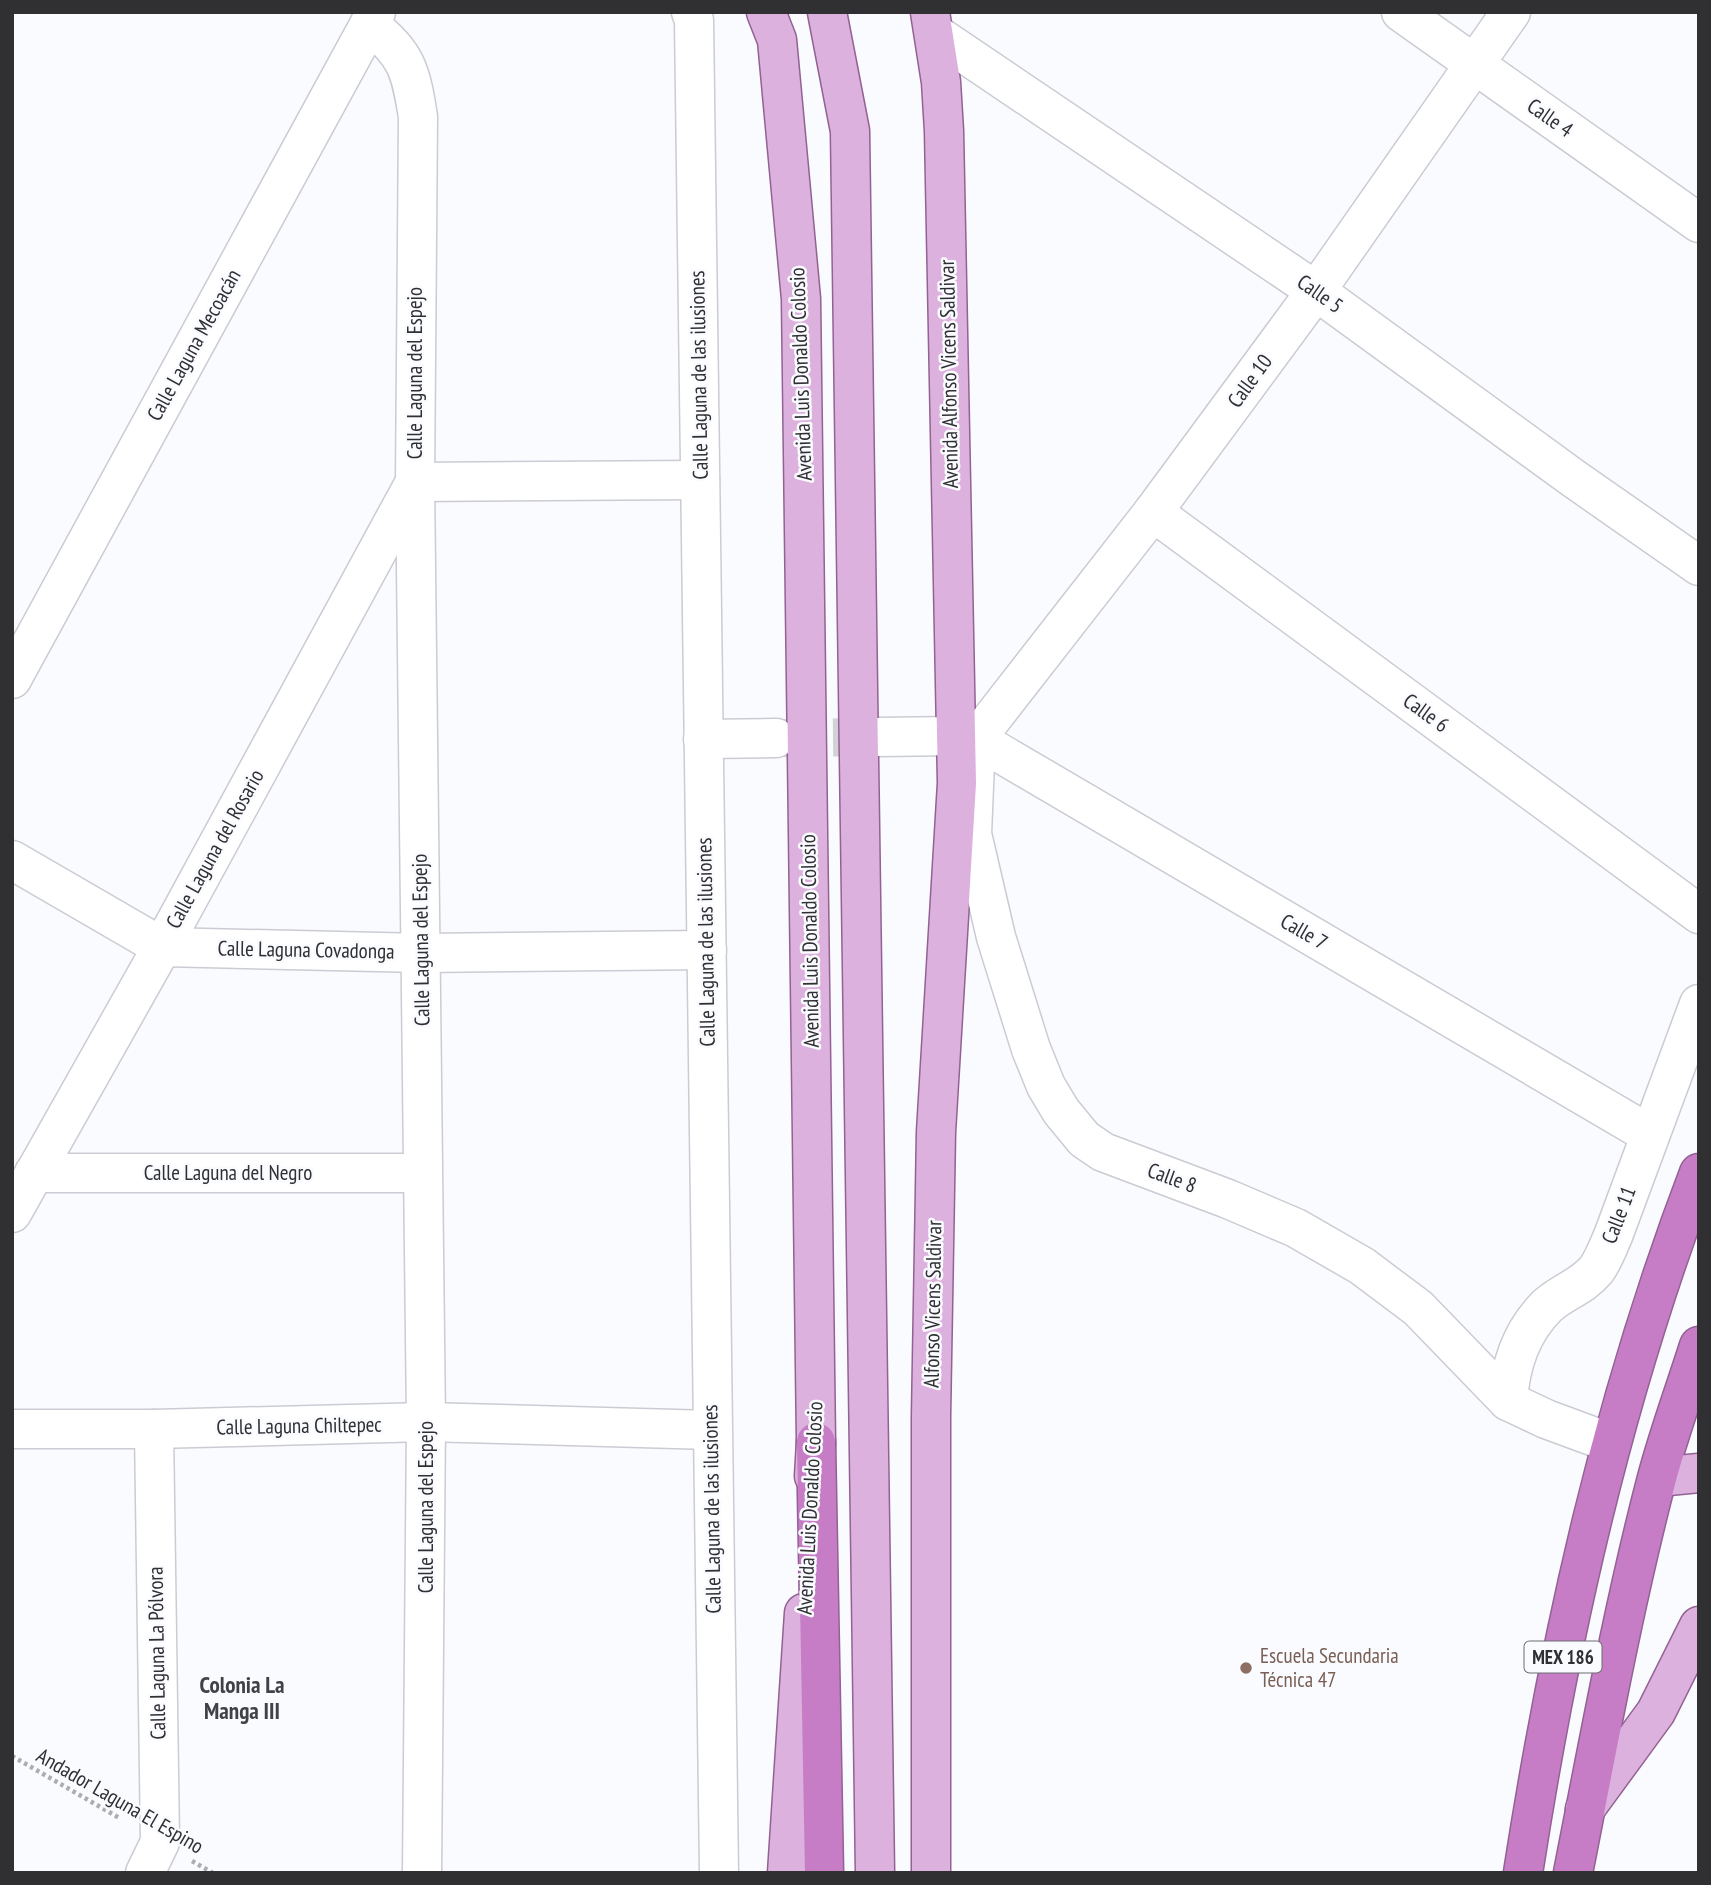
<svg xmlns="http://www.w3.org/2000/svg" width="1711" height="1885" font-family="'PT Sans Narrow',sans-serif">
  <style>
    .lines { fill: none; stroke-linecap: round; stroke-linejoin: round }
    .minor-tunnel { stroke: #d2d2d6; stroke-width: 38; stroke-dasharray: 38 19; stroke-linecap: butt }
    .minor-casing { stroke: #cbccd3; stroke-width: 41 }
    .major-casing { stroke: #926293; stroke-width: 41 }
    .highway-casing { stroke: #926293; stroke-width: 41 }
    .path { stroke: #adadb1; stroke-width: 4.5; stroke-dasharray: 3.5 3.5; stroke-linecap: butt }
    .minor { stroke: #fff; stroke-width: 38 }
    .major { stroke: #ddb1dd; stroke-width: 38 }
    .highway { stroke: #c67dc6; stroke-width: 38 }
    .education-dot { fill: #8d6e63; stroke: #fafbff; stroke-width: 2.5 }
    .labels { text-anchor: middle; stroke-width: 5; stroke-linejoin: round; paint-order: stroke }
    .shield { fill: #fafbff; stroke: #6d6d70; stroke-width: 2 }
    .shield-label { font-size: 19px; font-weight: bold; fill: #303033 }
    .street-label { font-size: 21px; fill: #303033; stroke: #fafbff }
    .education-label { font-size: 21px; fill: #785e54; stroke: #fafbff; text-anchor: start }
    .neighbourhood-label { font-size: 23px; font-weight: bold; fill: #414248; stroke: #fafbff }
  </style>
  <rect width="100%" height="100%" fill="#fafbff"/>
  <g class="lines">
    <!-- minor-tunnel -->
    <polyline class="minor-tunnel" points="776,738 878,737"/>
    <!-- minor casing -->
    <g class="minor-casing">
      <g id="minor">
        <path d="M691,12L694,20C702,637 708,1255 719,1873"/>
        <polyline points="1401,12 1699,223"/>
        <polyline points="1511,12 1316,291 1153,512 976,739 972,834 996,937 1031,1049 1046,1086 1061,1111 1084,1139 1103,1152 1228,1199 1296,1228 1362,1266 1418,1308 1508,1401 1546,1419 1611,1443"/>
        <path d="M369,25C407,53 411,72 418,117L415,482L426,1422L422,1873"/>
        <polyline points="934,33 1316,291 1573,478 1699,566"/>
        <polyline points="1153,512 1699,914"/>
        <polyline points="12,679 376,12"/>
        <polyline points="878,737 956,736 976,739 1649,1134"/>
        <polyline points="703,739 776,738"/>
        <polyline points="12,860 162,947 422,953 707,950"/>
        <polyline points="34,1173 422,1173"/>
        <polyline points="12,1213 162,947 415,482 700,480"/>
        <path d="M1508,1401C1510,1365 1521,1332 1547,1306C1562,1292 1582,1287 1596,1270C1603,1261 1608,1247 1613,1236L1699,1004"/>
        <polyline points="12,1429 154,1429 426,1422 711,1430"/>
        <polyline points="145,1873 160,1842 154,1429"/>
      </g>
    </g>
    <!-- major casing -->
    <g class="major-casing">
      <g id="major">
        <polyline points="766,12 777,40 801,299 816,1442 814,1476"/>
        <polyline points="827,12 850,131 875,1873"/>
        <polyline points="930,12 941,82 944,131 957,783 936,1132 931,1417 931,1873"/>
        <polyline points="1658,1477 1699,1473"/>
        <polyline points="1585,1809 1656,1712 1699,1626"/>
        <polyline points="787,1873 804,1613"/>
      </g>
    </g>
    <!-- highway casing -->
    <g class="highway-casing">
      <g id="highway">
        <polyline points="816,1442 824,1873"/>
        <path d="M1523,1873C1560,1635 1613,1398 1699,1173"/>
        <path d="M1573,1873C1599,1741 1623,1608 1657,1478C1669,1433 1685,1390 1699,1346"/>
      </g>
    </g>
    <!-- path -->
    <g class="path">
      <polyline points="12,1756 121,1819"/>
      <polyline points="192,1861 213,1873"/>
    </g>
    <!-- minor -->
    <use href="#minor" class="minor"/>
    <!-- major -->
    <use href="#major" class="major"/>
    <!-- highway -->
    <use href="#highway" class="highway"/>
  </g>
  <!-- markers -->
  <circle class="education-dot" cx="1246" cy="1668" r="7"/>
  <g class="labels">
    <!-- shield labels -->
    <rect class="shield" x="1524.5" y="1641.5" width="77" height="31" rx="5"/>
    <g class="shield-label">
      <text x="1563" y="1664">MEX 186</text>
    </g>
    <!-- street labels -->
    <g class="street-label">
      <text transform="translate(1550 118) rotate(35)" y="7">Calle 4</text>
      <text transform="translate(1320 294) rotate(35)" y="7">Calle 5</text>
      <text transform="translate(194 345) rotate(-61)" y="7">Calle Laguna Mecoacán</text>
      <text transform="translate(415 373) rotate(-90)" y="7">Calle Laguna del Espejo</text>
      <text transform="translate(801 374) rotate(-92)" y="7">Avenida Luis Donaldo Colosio</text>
      <text transform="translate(949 374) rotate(-91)" y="7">Avenida Alfonso Vicens Saldivar</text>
      <text transform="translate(699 375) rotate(-91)" y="7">Calle Laguna de las ilusiones</text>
      <text transform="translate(1250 381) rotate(-54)" y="7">Calle 10</text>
      <text transform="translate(1426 713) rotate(36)" y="7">Calle 6</text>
      <text transform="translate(215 849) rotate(-61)" y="7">Calle Laguna del Rosario</text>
      <text transform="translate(1304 932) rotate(30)" y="7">Calle 7</text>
      <text transform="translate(421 940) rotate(-91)" y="7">Calle Laguna del Espejo</text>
      <text transform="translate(810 941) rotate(-91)" y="7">Avenida Luis Donaldo Colosio</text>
      <text transform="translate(706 942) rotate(-91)" y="7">Calle Laguna de las ilusiones</text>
      <text transform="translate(306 950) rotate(1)" y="7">Calle Laguna Covadonga</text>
      <text x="228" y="1180">Calle Laguna del Negro</text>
      <text transform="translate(1172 1178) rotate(20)" y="7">Calle 8</text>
      <text transform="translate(1619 1215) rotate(-69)" y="7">Calle 11</text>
      <text transform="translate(933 1304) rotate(-89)" y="7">Alfonso Vicens Saldivar</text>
      <text transform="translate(299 1426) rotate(-1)" y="7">Calle Laguna Chiltepec</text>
      <text transform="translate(426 1507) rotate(-90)" y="7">Calle Laguna del Espejo</text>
      <text transform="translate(810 1508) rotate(-87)" y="7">Avenida Luis Donaldo Colosio</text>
      <text transform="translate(712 1509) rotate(-91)" y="7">Calle Laguna de las ilusiones</text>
      <text transform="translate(157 1653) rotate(-91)" y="7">Calle Laguna La Pólvora</text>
      <text transform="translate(120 1801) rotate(30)" y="7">Andador Laguna El Espino</text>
    </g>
    <!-- education labels -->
    <g class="education-label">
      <text x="1260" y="1663">Escuela Secundaria<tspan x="1260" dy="24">Técnica 47</tspan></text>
    </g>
    <!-- neighbourhood labels -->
    <g class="neighbourhood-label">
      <text x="242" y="1693">Colonia La<tspan x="242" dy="26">Manga III</tspan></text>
    </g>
  </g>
  <!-- border -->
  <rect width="1711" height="1885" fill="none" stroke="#303033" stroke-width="28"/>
</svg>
